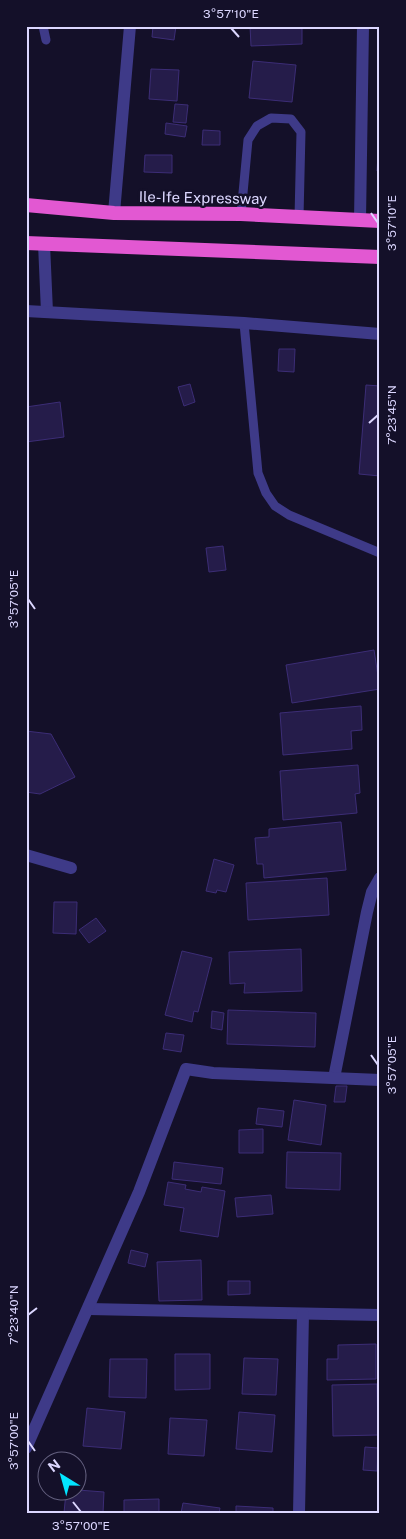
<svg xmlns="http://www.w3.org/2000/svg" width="406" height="1539" font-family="'Public Sans',sans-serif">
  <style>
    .building { fill: #251c4a; stroke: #3c2d76 }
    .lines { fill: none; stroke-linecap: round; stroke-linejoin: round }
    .service { stroke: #3e3a88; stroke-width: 9 }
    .minor { stroke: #3e3a88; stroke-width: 12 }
    .trunk { stroke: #e258d2; stroke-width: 14 }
    .ticks { fill: none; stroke: #dcd7ff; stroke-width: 2 }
    .labels { text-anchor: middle; stroke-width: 5; stroke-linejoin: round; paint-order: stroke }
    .street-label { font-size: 15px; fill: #dcd7ff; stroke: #141029 }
    .neatline { fill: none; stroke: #dcd7ff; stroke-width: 2 }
    .ticks-label { font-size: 12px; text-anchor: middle; fill: #dcd7ff }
  </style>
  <rect width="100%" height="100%" fill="#141029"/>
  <!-- building -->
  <g class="building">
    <polygon points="153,26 176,26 174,40 152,37"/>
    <polygon points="250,26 302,26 302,44 251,46"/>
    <polygon points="253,61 296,65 292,102 249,98"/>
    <polygon points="151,69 179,70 177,101 149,99"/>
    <polygon points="175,104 188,105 186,123 173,122"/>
    <polygon points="166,123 187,126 185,137 165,134"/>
    <polygon points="203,130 220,131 220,145 202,145"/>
    <polygon points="379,138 380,138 380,171 377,171"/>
    <polygon points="145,155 172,155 172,173 144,172"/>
    <polygon points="279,349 295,349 294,372 278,371"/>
    <polygon points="190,384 195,402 184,406 178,387"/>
    <polygon points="366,385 380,386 380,476 359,474"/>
    <polygon points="60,402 64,437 26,442 26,407"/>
    <polygon points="223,546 226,570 209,572 206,548"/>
    <polygon points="374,650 380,689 292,703 286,665"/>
    <polygon points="361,706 362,730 351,731 352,749 283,755 280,713"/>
    <polygon points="26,731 51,734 75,777 40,794 26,792"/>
    <polygon points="358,765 360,793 355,794 357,813 283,820 280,771"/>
    <polygon points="341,822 346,870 264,878 263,864 257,864 255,838 269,837 269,829"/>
    <polygon points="214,859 234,865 226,892 217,890 216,893 206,891"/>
    <polygon points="327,878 329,915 248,920 246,883"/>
    <polygon points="54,902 77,902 76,934 53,933"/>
    <polygon points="96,918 106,931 89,943 79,930"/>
    <polygon points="301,949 302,991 244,993 245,983 230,984 229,952"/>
    <polygon points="182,951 212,958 198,1012 194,1011 192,1022 165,1015"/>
    <polygon points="228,1010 316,1013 315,1047 227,1044"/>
    <polygon points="212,1011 224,1013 222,1030 211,1028"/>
    <polygon points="166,1033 184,1035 181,1052 163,1049"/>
    <polygon points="336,1086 347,1086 345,1102 334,1102"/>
    <polygon points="294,1100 326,1105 321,1145 288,1140"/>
    <polygon points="258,1108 284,1111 282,1127 256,1124"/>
    <polygon points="263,1129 263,1153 239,1153 239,1130"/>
    <polygon points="287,1152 341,1153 340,1190 286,1188"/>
    <polygon points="174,1162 223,1168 221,1184 172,1179"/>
    <polygon points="168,1182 186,1185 185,1189 201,1192 202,1187 225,1191 218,1237 180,1231 184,1208 164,1205"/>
    <polygon points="271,1195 273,1214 237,1217 235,1198"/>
    <polygon points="131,1250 148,1254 145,1267 128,1263"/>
    <polygon points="201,1260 202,1300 159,1301 157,1262"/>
    <polygon points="228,1281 250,1281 250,1294 228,1295"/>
    <polygon points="376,1344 376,1379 327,1380 327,1359 338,1359 338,1345"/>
    <polygon points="175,1354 210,1354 210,1389 175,1390"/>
    <polygon points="244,1358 278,1359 276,1395 242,1394"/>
    <polygon points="110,1359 147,1359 146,1398 109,1397"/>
    <polygon points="377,1384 378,1435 333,1436 332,1385"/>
    <polygon points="87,1408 125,1412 121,1449 83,1446"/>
    <polygon points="239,1412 275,1415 272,1452 236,1449"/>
    <polygon points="170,1418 207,1420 204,1456 168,1454"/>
    <polygon points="365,1447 378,1448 377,1471 363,1470"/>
    <polygon points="78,1490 104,1492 103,1513 64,1513 66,1492 78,1492"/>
    <polygon points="159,1499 159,1513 124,1513 124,1500"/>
    <polygon points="183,1503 220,1508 219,1513 181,1513"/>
    <polygon points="236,1506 273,1508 273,1513 236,1513"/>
  </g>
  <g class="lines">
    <!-- service -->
    <g class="service">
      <polyline points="43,26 46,40"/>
      <polyline points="241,214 248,140 257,126 271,118 291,119 301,132 299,217"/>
      <polyline points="244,323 258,473 266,493 275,506 289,515 380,553"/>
    </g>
    <!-- minor -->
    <g class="minor">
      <polyline points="114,213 130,26"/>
      <polyline points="360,220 363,26"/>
      <polyline points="44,244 47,312"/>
      <polyline points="26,311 244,323 380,334"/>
      <polyline points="26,855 71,868"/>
      <polyline points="334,1078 367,912 372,892 380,878"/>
      <polyline points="89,1309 380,1315"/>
      <polyline points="26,1448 139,1192 186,1069 213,1073 380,1080"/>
      <polyline points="299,1513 303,1314"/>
    </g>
    <!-- trunk -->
    <g class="trunk">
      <polyline points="26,205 114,213 241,214 380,221"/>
      <polyline points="26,243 380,257"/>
    </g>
  </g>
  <!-- ticks -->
  <path class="ticks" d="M231,28L239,37M371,213L378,223M369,423L378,415M28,599L35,609M371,1055L378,1065M28,1315L37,1308M28,1441L35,1451M73,1502L81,1512"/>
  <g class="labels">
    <!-- street labels -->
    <g class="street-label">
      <text transform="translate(203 198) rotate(1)" y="5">Ile-Ife Expressway</text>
    </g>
  </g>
  <!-- border -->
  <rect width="406" height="1539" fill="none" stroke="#141029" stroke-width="55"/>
  <!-- north arrow -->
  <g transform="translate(62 1476) rotate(323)"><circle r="24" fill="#141029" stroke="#64607f"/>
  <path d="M0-4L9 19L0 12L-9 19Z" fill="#03e5ff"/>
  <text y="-8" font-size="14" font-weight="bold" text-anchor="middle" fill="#dcd7ff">N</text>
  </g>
  <rect x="28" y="28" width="350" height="1484" class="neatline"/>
  <g class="ticks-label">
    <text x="231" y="18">3°57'10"E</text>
    <text transform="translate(392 223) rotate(-90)" y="4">3°57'10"E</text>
    <text transform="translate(392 415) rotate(-90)" y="4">7°23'45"N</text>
    <text transform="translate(14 599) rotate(-90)" y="4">3°57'05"E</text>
    <text transform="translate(392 1065) rotate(-90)" y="4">3°57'05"E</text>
    <text transform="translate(14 1315) rotate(-90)" y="4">7°23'40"N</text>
    <text transform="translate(14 1441) rotate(-90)" y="4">3°57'00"E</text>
    <text x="81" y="1530">3°57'00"E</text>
  </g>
</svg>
